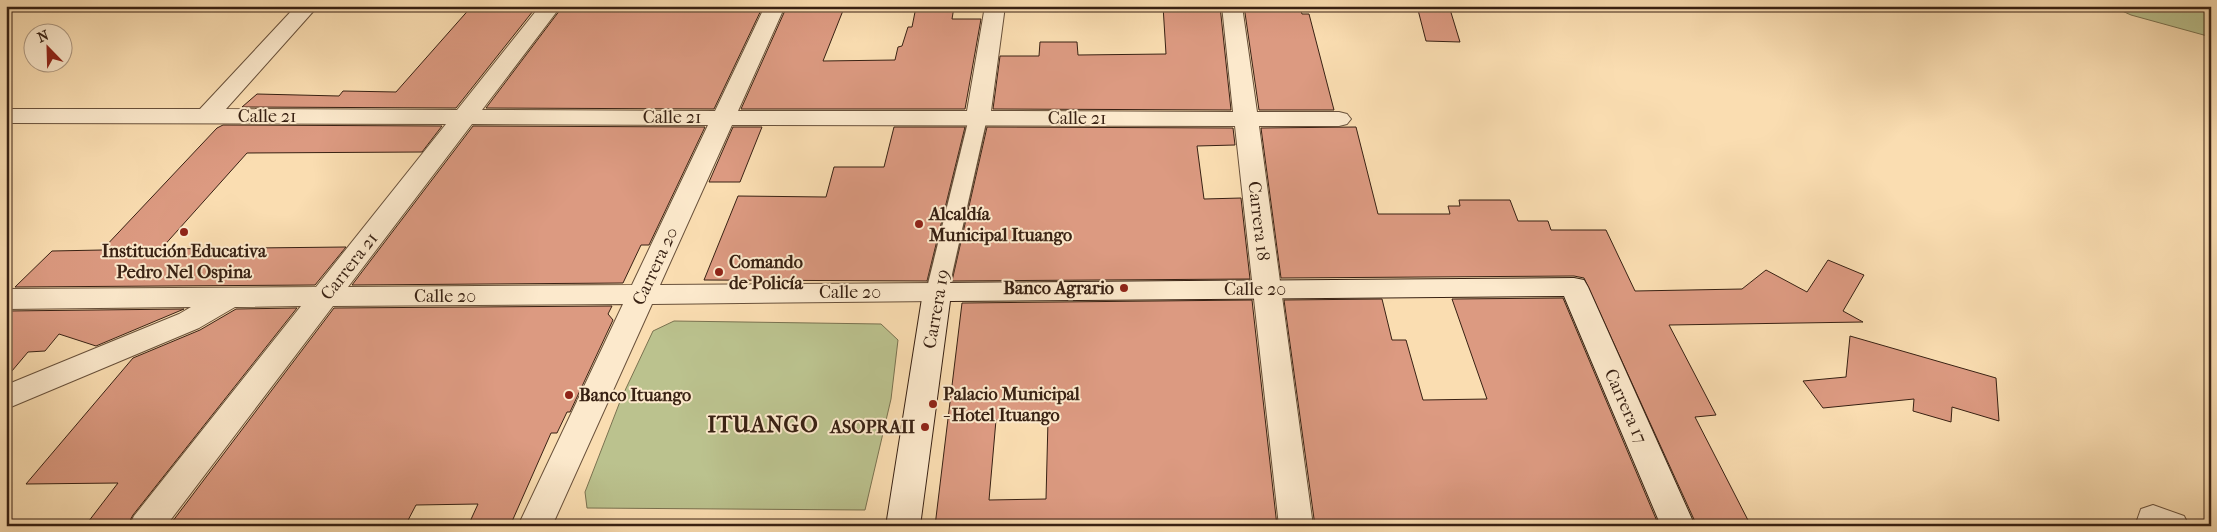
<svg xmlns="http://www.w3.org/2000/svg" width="2217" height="532" font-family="'IM FELL French Canon',serif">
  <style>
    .green { fill: #bbc28e; stroke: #7a7250 }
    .building { fill: #dc9a81; stroke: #382113; fill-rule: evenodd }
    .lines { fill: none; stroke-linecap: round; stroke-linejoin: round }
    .pedestrian-casing { stroke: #68503a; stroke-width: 3 }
    .minor-casing { stroke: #68503a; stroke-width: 2 }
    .secondary-casing { stroke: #382113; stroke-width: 2 }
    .pedestrian { fill: #fce9cc; fill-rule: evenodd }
    .minor { fill: #fce9cc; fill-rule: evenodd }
    .secondary { fill: #fce9cc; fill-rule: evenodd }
    .poi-dot { fill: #8f2418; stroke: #fce9cc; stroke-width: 2 }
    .labels { text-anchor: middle; stroke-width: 4; stroke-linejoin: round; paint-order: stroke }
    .street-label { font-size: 18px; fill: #382113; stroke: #fce9cc }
    .poi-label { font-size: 18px; font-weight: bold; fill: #382113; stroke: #fce9cc; text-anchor: start }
    .district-label { font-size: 22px; font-weight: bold; letter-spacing: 1px; fill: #382113; stroke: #fce9cc }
  </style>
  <rect width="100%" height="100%" fill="#faddb1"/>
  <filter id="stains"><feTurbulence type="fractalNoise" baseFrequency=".004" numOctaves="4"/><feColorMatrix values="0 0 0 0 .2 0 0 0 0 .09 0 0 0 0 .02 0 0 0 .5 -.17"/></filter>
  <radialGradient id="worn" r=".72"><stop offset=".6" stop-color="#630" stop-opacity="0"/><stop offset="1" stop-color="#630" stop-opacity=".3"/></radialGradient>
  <!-- green -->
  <g class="green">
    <path d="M1019,6H1093C1078,13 1033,14 1019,6Z"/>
    <polygon points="2111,6 2211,6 2211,37 2131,15"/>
    <polygon points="674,321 881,324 898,340 891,399 865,510 587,508 585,492 621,399 653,331"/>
  </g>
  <!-- building -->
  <g class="building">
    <polygon points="472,6 537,6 456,108 242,107 257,94 339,96 343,91 396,92"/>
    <polygon points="563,6 763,6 714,109 486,108"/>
    <polygon points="787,6 844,8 823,61 895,60 898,47 902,46 908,27 912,27 916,7 954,7 952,19 981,19 965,109 741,109"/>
    <polygon points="1163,6 1220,6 1231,110 993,109 1000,56 1039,56 1040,42 1077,42 1078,55 1166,54"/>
    <polygon points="1244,6 1299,6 1302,14 1309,14 1334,110 1259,110"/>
    <polygon points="1417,6 1449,6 1460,42 1426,41"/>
    <polygon points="223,125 442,126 422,152 247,153 161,249 346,247 315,285 15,287 52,251 102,250 217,128"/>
    <polygon points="473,126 705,127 649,245 641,245 623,283 352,285"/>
    <polygon points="733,127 762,127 740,182 709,182"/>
    <polygon points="894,127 965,127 927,281 704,280 738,196 826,197 834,167 884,167"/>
    <polygon points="987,127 1233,128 1235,145 1197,146 1204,199 1241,198 1250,279 952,281"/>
    <polygon points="1356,127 1378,214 1450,214 1448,206 1460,206 1459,200 1510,200 1518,221 1548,221 1551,230 1606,230 1635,291 1742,289 1766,270 1807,292 1828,260 1864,275 1843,311 1863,322 1669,325 1716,415 1695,417 1751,526 1697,526 1584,278 1574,276 1281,278 1261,128"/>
    <polygon points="1563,298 1659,526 1315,526 1284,300 1382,299 1392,340 1406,340 1423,400 1487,399 1452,299"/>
    <path d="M1252,300L1277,526H935L962,303ZM996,420H1048L1046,499L989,500Z"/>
    <polygon points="612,306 608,314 613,320 570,412 567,412 557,433 551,433 510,526 468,526 478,504 416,505 405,526 169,526 334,308"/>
    <polygon points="297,308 133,515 127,526 85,526 118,483 26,484 133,358 200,330 236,309"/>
    <polygon points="184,309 96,346 59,334 45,351 28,352 6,378 6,311"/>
    <polygon points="1850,336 1996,378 1999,421 1952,407 1951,422 1913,411 1914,399 1823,408 1803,381 1846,377"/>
  </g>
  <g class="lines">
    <!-- pedestrian casing -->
    <g class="pedestrian-casing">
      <polygon id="pedestrian" points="978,113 984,114 987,118 948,292 945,297 937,299 929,297 926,292 969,118 972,114"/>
    </g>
    <!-- minor casing -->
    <g class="minor-casing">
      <g id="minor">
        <path d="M296,6H318L226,109L457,110L540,6H561L482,110L715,111L765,6H785L738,111H967L985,6H1005L991,111L1233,112L1222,6H1242L1257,112H1339L1347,114L1351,119L1347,124L1339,126H1259L1313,526H1279L1235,126L732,125L660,285L937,283L947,285L951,292L947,299L937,301L652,304L552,526H518L623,304L333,306L166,526H129L134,516L301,306L235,307L199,328L6,409V385L179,314L191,307L6,309V289L316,287L446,124L6,123V109H200ZM472,124L708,125L632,285L348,287Z"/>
        <polygon points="2153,505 2184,516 2189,526 2135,526 2141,509"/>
      </g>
    </g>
    <!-- secondary casing -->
    <g class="secondary-casing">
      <polygon id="secondary" points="1574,278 1584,280 1588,287 1695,526 1661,526 1564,296 950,301 920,526 886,526 923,292 927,285 937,283"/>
    </g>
    <!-- pedestrian -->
    <use href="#pedestrian" class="pedestrian"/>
    <!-- minor -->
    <use href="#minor" class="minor"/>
    <!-- secondary -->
    <use href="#secondary" class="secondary"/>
  </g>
  <!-- markers -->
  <g class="poi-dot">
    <circle cx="919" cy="224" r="5"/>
    <circle cx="184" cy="232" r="5"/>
    <circle cx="719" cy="272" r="5"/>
    <circle cx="1124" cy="288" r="5"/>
    <circle cx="569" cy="395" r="5"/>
    <circle cx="933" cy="404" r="5"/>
    <circle cx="925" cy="427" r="5"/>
  </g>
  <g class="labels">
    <!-- street labels -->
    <g class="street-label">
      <text x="267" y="122">Calle 21</text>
      <text x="672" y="123">Calle 21</text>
      <text x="1077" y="124">Calle 21</text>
      <text transform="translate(1259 221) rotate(83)" y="6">Carrera 18</text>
      <text transform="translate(349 266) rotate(-52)" y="6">Carrera 21</text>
      <text transform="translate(655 266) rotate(-65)" y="6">Carrera 20</text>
      <text x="1255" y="295">Calle 20</text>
      <text x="850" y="298">Calle 20</text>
      <text x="445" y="302">Calle 20</text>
      <text transform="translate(936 309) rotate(-80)" y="6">Carrera 19</text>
      <text transform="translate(1626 406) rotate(66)" y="6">Carrera 17</text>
    </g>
    <!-- poi labels -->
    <g class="poi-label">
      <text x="929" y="220">Alcaldía<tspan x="929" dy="21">Municipal Ituango</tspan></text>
      <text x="184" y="257" text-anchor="middle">Institución Educativa<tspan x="184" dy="21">Pedro Nel Ospina</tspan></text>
      <text x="729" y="268">Comando<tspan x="729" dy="21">de Policía</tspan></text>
      <text x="1114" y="294" text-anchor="end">Banco Agrario</text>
      <text x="943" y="400">Palacio Municipal<tspan x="943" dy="21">- Hotel Ituango</tspan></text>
      <text x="579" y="401">Banco Ituango</text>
      <text x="915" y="433" text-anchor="end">ASOPRAII</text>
    </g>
    <!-- district labels -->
    <g class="district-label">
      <text x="763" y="432">ITUANGO</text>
    </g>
  </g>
  <!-- margin -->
  <rect width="2217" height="532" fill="none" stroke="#faddb1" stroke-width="25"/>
  <rect x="8" y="8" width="2202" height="517" fill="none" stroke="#382113" stroke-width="2.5"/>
  <rect x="12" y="12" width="2192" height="507" fill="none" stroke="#382113"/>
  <!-- north arrow -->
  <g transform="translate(48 48) rotate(337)"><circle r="24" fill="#fce9cc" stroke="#ae9982"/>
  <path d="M0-4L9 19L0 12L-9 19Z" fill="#8f2418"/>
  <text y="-8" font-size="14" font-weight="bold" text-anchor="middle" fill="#382113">N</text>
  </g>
  <rect width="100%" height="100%" filter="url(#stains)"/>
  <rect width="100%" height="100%" fill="url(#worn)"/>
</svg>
